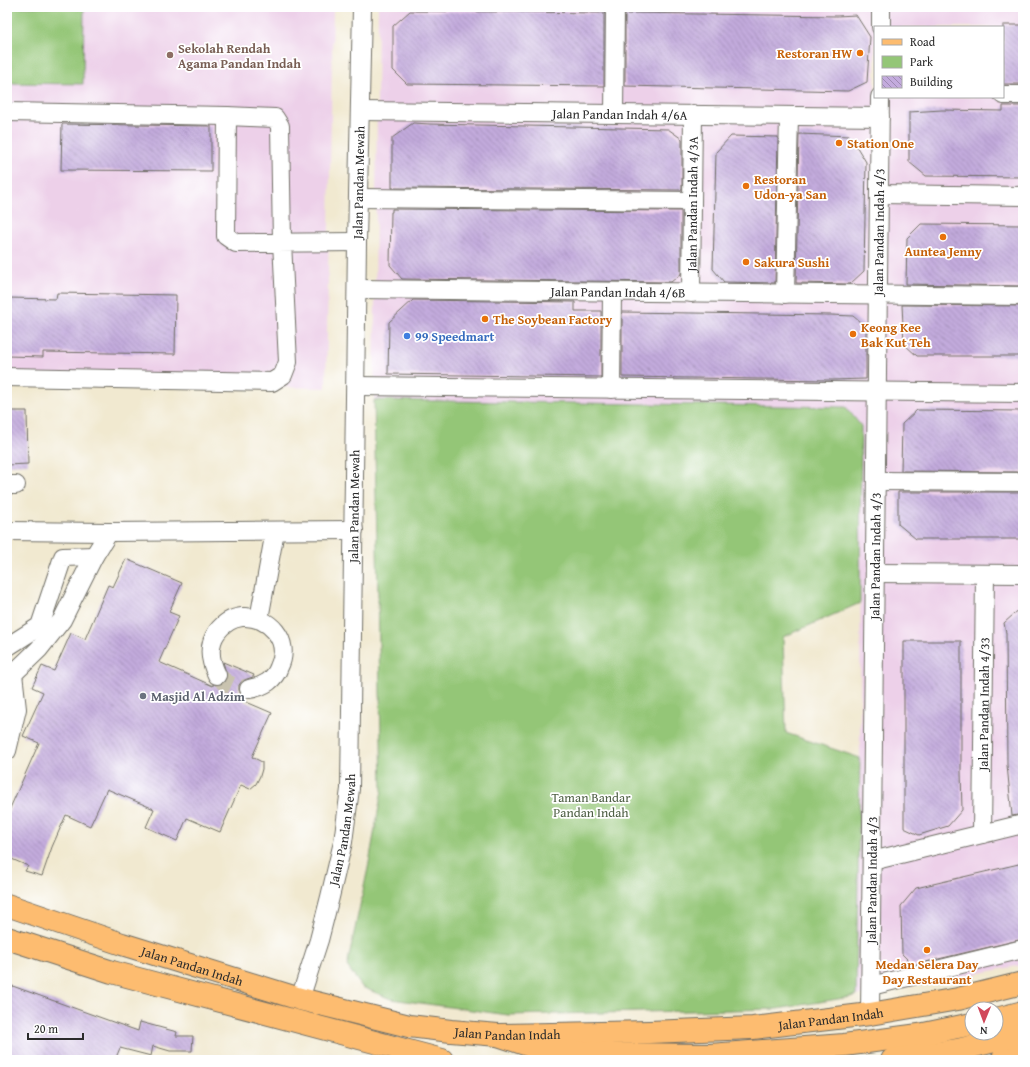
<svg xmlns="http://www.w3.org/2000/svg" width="1030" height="1067" font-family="'Gentium Book Plus',serif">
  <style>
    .built { fill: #edd0e9; fill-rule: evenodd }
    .green { fill: #94c677; stroke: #607851 }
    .building { fill: url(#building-back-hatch) }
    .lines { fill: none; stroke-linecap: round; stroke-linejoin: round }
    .minor-tunnel { stroke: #c9c3af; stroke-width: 18; stroke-dasharray: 18 9; stroke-linecap: butt }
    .minor-casing { stroke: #706e65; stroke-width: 20 }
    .major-casing { stroke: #706e65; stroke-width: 24 }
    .highway-casing { stroke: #706e65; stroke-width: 24 }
    .minor { stroke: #fff; stroke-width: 18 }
    .major { stroke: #fdbc6f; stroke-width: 22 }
    .highway { stroke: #fdbc6f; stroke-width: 22 }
    .food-dot { fill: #e8710a; stroke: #fff; stroke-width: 1.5 }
    .education-dot { fill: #8d6e63; stroke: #fff; stroke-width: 1.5 }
    .shop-dot { fill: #3f7fe0; stroke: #fff; stroke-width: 1.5 }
    .worship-dot { fill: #6b7280; stroke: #fff; stroke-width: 1.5 }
    .labels { text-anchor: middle; stroke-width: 3.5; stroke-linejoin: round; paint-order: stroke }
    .education-label { font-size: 13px; font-weight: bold; fill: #785e54; stroke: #fff; text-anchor: start }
    .food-label { font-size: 13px; font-weight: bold; fill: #c56008; stroke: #fff; text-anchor: start }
    .street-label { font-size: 13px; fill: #2b2b2b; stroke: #fff }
    .shop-label { font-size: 13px; font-weight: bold; fill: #366cbe; stroke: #fff; text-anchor: start }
    .worship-label { font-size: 13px; font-weight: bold; fill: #5b616d; stroke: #fff; text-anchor: start }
    .park-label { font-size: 13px; fill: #506146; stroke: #fff }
  </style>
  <defs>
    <pattern id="building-back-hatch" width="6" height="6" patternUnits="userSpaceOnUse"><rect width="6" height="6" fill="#c3abdd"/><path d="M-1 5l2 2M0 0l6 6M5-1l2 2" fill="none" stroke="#9f8bb3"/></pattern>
  </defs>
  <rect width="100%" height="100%" fill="#fff"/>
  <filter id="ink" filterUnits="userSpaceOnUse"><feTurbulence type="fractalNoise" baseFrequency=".025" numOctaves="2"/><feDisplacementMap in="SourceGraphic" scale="8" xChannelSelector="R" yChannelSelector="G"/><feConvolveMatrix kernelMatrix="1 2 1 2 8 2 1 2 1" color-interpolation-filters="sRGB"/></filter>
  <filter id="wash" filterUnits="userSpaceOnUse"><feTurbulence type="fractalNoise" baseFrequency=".012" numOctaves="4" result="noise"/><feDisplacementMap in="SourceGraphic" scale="16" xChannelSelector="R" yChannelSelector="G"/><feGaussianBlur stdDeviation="0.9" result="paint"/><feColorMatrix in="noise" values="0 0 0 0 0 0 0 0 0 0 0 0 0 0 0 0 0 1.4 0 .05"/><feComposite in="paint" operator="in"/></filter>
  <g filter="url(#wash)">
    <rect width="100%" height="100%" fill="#f1e9d0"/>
    <!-- built -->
    <g class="built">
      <polygon points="7,7 333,7 326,388 7,382"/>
      <path d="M378,7H1023V965L856,996L860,758L861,426L846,407L374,400ZM875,27H1003V97H875Z"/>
    </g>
    <!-- green -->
    <g class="green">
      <polygon points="7,7 84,7 83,84 7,83"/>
      <polygon points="374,400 846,407 861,426 860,603 783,637 786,733 860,758 856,996 777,1009 508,1015 391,999 362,987 347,966 368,868 382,790"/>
    </g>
    <g id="blocks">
      <!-- building -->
      <g class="building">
        <polygon points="410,11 604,13 604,86 407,84 393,70 393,26"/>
        <polygon points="631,13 837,16 856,15 870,37 867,82 848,91 625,86 625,14 631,14"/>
        <rect x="1003" y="25" width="20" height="59"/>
        <polygon points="1003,106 1023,106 1023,177 926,176 909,162 909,112 942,110 1003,111"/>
        <polygon points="413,123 430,124 668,129 682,139 682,190 392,188 392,138"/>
        <polygon points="62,124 211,126 211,171 61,170"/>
        <polygon points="799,134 850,136 866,162 864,271 850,284 796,283"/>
        <polygon points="731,136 778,137 775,283 724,282 713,269 716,152"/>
        <polygon points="392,209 681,211 681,274 671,282 402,279 390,265 391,212 392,212"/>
        <polygon points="921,224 1023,225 1023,286 906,284 907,238"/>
        <polygon points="57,293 176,295 175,354 43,352 43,357 7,356 7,298 56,299"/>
        <polygon points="413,300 575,302 575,311 601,311 601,377 388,374 389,322"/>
        <polygon points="902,305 1023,306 1023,356 917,356 904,344"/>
        <polygon points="622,312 831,315 853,316 866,327 866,379 831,380 622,377"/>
        <polygon points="917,410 1023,411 1023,472 901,471 902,424"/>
        <polygon points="7,411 27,411 28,464 7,465"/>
        <polygon points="898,492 1023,492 1023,539 916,539 898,524"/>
        <polygon points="126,559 182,583 169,612 179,616 159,662 213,686 213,684 216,685 221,685 226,681 227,676 223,662 254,675 253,677 247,679 242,681 239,685 239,690 241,695 245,698 244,701 272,713 252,757 262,762 262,769 260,776 256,784 250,789 241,785 220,832 187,818 177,841 146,827 154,809 107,789 90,826 66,815 52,847 42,876 25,871 28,866 7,857 7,815 39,743 23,736 43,692 32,687 42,666 54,671 71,633 85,639 108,585 113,587"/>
        <polygon points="1023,606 1023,814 1012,816 1007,765 1006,633 1004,623"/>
        <polygon points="904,641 961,641 961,772 962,810 948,826 919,835 904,828"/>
        <polygon points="1023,863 1023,939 913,965 902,954 901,906 916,888"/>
        <polygon points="7,984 138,1031 140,1022 177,1032 176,1036 193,1036 192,1051 170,1051 153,1046 151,1056 120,1048 115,1060 7,1060"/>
      </g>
    </g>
  </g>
  <g filter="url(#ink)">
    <use href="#blocks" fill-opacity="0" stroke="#706e65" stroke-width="1"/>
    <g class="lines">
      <!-- minor-tunnel -->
      <path class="minor-tunnel" d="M217,675C226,684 235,689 249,689"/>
      <!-- minor casing -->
      <g class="minor-casing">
        <g id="minor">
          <polyline points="881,27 881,7"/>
          <polyline points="1003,95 1023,95"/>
          <path id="s1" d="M360,111L880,117"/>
          <polyline points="7,112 227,116"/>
          <polyline points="614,114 615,7"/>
          <polyline points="879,194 1023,196"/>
          <polyline points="358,198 692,201"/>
          <path id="s2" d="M357,289L1023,296"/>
          <path id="s3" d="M691,293L693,114"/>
          <polyline points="785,294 789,116"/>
          <polyline points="7,377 272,382 283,375 288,362 282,242 280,126 275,118 227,116 226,236 236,243 357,242"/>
          <polyline points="356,386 1023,393"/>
          <polyline points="611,389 612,292"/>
          <polyline points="876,481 1023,482"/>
          <polyline points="7,485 16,485"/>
          <polyline points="7,531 109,532 354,530"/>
          <polyline points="875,573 1023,574"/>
          <polyline points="259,619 275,531"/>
          <polyline points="7,647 40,626 63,557 94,556"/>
          <path d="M217,675C210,661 207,646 217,632C223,624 232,618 242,617C269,615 292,641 279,667C277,673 273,678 268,682C262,686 256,688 249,689"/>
          <polyline points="7,751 17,709 13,674 39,649 62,620 94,556 109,532"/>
          <path id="s4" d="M982,834L985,574"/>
          <polyline points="872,861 1023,824"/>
          <polyline points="871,986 1023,949"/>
          <path id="s5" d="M300,999L319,940L330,897L343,842L350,789L357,242L362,7"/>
          <path id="s6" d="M870,1014L880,97"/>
        </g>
      </g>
      <!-- major casing -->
      <g class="major-casing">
        <g id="major">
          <path id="s7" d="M7,905L122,944L300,999L409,1026L451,1031L498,1035L649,1032L753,1028L870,1014L958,999L1023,983"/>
          <polyline points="7,938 112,972 442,1060"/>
          <polyline points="1002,1060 1023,1055"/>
        </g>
      </g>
      <!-- highway casing -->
      <g class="highway-casing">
        <g id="highway">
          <polyline points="996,1019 1023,1012"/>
          <polyline points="498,1035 543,1050 612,1054 710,1055 844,1045 919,1035 972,1024"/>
          <polyline points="892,1060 958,1050 1023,1034"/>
        </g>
      </g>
      <!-- minor -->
      <use href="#minor" class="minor"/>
      <!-- major -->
      <use href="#major" class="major"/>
      <!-- highway -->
      <use href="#highway" class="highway"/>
    </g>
  </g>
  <!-- markers -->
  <g class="food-dot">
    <circle cx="860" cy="53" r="4"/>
    <circle cx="839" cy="143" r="4"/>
    <circle cx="746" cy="186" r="4"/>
    <circle cx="943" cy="237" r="4"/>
    <circle cx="746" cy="262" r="4"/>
    <circle cx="485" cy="319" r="4"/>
    <circle cx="853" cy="334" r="4"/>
    <circle cx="927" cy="950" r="4"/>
  </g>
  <circle class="education-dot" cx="170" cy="55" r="4"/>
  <circle class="shop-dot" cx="407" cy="336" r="4"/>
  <circle class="worship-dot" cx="143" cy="696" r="4"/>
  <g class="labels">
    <!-- education labels -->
    <g class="education-label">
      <text x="178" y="53">Sekolah Rendah<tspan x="178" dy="15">Agama Pandan Indah</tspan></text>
    </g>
    <!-- food labels -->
    <g class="food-label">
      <text x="852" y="58" text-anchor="end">Restoran HW</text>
      <text x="847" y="148">Station One</text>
      <text x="754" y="184">Restoran<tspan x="754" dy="15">Udon-ya San</tspan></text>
      <text x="943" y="256" text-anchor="middle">Auntea Jenny</text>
      <text x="754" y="267">Sakura Sushi</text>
      <text x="493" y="324">The Soybean Factory</text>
      <text x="861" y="332">Keong Kee<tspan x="861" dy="15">Bak Kut Teh</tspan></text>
      <text x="927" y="969" text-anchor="middle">Medan Selera Day<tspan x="927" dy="15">Day Restaurant</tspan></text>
    </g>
    <!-- street labels -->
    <g class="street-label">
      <text dy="5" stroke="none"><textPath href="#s1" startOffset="260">Jalan Pandan Indah 4/6A</textPath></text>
      <text dy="5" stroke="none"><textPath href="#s5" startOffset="823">Jalan Pandan Mewah</textPath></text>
      <text dy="5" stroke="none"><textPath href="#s3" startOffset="89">Jalan Pandan Indah 4/3A</textPath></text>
      <text dy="5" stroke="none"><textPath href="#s6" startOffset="782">Jalan Pandan Indah 4/3</textPath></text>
      <text dy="5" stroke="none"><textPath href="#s2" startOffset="261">Jalan Pandan Indah 4/6B</textPath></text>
      <text dy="5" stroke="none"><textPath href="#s5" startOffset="499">Jalan Pandan Mewah</textPath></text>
      <text dy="5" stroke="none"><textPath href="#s6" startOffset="458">Jalan Pandan Indah 4/3</textPath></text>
      <text dy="5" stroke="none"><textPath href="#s4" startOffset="130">Jalan Pandan Indah 4/33</textPath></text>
      <text dy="5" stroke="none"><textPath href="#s5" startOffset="175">Jalan Pandan Mewah</textPath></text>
      <text dy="5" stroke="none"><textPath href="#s6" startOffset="134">Jalan Pandan Indah 4/3</textPath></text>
      <text dy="5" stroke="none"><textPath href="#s7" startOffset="195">Jalan Pandan Indah</textPath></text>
      <text dy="5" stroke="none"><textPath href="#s7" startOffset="843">Jalan Pandan Indah</textPath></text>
      <text dy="5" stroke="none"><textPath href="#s7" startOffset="519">Jalan Pandan Indah</textPath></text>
    </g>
    <!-- shop labels -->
    <g class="shop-label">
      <text x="415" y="341">99 Speedmart</text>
    </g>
    <!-- worship labels -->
    <g class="worship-label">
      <text x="151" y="701">Masjid Al Adzim</text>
    </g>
    <!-- park labels -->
    <g class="park-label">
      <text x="591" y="802">Taman Bandar<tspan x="591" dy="15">Pandan Indah</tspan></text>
    </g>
  </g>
  <!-- margin -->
  <rect width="1030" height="1067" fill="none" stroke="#fff" stroke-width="24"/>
  <!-- legend -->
  <rect x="874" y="26" width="130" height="72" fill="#ffffff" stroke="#aaaaaa"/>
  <rect x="882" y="39" width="20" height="6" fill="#fdbc6f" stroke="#aaaaaa"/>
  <text x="910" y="46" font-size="12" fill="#2b2b2b">Road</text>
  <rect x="882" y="56" width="20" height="12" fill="#94c677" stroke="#aaaaaa"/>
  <text x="910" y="66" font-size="12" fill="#2b2b2b">Park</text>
  <rect x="882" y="76" width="20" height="12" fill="url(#building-back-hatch)" stroke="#aaaaaa"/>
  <text x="910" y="86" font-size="12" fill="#2b2b2b">Building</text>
  <!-- north arrow -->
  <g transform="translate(984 1021) rotate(181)"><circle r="19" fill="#ffffff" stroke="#aaaaaa"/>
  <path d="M0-3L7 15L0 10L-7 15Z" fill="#d1495b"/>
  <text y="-6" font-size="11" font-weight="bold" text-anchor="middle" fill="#2b2b2b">N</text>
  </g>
  <!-- scale -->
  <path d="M28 1033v6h55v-6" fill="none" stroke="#2b2b2b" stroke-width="2"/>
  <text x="34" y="1033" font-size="12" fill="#2b2b2b" stroke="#ffffff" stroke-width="3" paint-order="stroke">20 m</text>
</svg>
